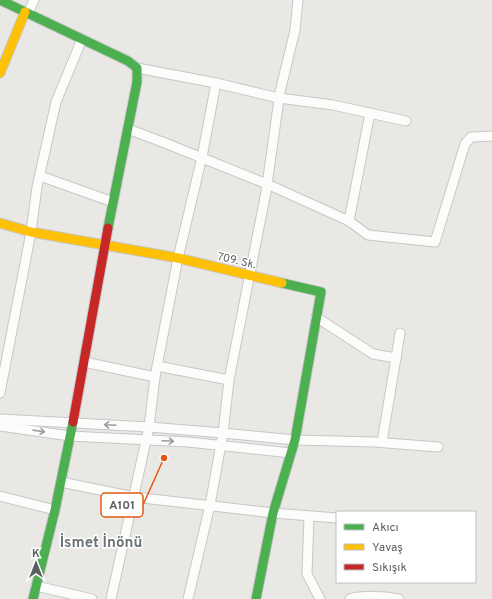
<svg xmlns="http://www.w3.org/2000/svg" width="492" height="599" font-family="Overpass,sans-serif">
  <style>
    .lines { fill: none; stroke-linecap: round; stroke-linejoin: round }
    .street-casing { stroke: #c6c7c7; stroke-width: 11 }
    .fast-casing { stroke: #c6c7c7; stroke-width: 11 }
    .slow-casing { stroke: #c6c7c7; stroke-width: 11 }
    .jam-casing { stroke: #c6c7c7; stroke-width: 11 }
    .street { stroke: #fcfcfb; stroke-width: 9 }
    .fast { stroke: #4caf50; stroke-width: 9 }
    .slow { stroke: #ffc107; stroke-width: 9 }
    .jam { stroke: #c62828; stroke-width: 9 }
    .oneway { stroke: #9b9ea0 }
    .labels { text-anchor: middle; stroke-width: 3; stroke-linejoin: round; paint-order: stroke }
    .street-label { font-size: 11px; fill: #5a6063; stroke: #fff }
    .district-label { font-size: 15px; font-weight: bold; fill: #6b7275; stroke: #fff }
    .leader { fill: none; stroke: #e15910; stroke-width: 1.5 }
    .callout-dot { fill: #e15910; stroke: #fff; stroke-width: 1.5 }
    .callout { fill: #fff; stroke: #e15910; stroke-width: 1.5 }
    .callout-label { font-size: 12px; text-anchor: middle; font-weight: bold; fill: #5a6063 }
  </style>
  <rect width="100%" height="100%" fill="#eae8e5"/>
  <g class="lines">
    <!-- street casing -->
    <g class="street-casing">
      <g id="street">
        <polyline points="28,13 34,0"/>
        <polyline points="137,68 216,83 279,98 333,105 406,121"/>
        <polyline points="128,129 165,143 267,184 349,221 368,235 435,242 465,144 471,137 492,136"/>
        <polyline points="40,176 113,202"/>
        <polyline points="349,221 370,113"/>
        <polyline points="316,317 373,354 396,358 382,442"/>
        <polyline points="396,358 400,333"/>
        <polyline points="84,362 155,377"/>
        <polyline points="157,366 229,380"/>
        <polyline points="0,393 31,232 37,187 56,102 82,39"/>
        <polyline points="0,419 149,427 223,433 295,440 374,442 438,447"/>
        <polyline points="0,426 70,436 188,442 291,453"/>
        <polyline points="61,482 134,497 273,513 337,518"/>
        <polyline points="0,496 55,510"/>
        <polyline points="309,516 307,574 320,599"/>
        <polyline points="36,586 92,599"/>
        <polyline points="111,599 149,427 155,377 178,258 202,157 216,83"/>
        <polyline points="188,599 210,505 223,433 229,380 266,192 280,92 295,30 298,0"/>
        <path d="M350,599C362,595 387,596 399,599"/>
      </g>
    </g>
    <!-- fast casing -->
    <g class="fast-casing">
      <g id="fast">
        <polyline points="0,0 128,61 137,68 137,82 108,228"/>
        <polyline points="33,599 55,510 73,422"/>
        <polyline points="256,599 273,513 295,440 321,292 282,283"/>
      </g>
    </g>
    <!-- slow casing -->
    <g class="slow-casing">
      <g id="slow">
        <polyline points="0,73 25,12"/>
        <polyline points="0,223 31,232 178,258 282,283"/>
      </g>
    </g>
    <!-- jam casing -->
    <g class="jam-casing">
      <polyline id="jam" points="73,422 108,228"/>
    </g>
    <!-- street -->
    <use href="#street" class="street"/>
    <!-- fast -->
    <use href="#fast" class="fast"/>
    <!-- slow -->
    <use href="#slow" class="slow"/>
    <!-- jam -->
    <use href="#jam" class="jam"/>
  </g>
  <!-- one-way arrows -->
  <defs><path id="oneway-shaft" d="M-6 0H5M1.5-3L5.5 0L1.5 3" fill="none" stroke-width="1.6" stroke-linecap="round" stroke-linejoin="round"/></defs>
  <g class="oneway">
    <use href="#oneway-shaft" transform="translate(110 425) rotate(-177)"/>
    <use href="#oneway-shaft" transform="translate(39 431) rotate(8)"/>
    <use href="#oneway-shaft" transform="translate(168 441) rotate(3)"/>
  </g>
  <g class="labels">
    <!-- street labels -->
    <g class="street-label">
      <text transform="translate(237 260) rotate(13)" y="4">709. Sk.</text>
    </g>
    <!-- district labels -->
    <g class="district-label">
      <text x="101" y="547">İsmet İnönü</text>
    </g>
  </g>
  <!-- callouts -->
  <path class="leader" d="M164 458L143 505"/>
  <circle class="callout-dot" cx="164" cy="458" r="4"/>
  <rect class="callout" x="101" y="493" width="42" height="24" rx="4"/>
  <g class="callout-label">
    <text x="122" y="509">A101</text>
  </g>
  <!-- legend -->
  <rect x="336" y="511" width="140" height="72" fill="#ffffff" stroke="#bdbfc1"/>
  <rect x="344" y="524" width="20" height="6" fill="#4caf50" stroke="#bdbfc1"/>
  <text x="372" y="531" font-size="12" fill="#5a6063">Akıcı</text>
  <rect x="344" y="544" width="20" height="6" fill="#ffc107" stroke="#bdbfc1"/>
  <text x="372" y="551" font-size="12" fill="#5a6063">Yavaş</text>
  <rect x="344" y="564" width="20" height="6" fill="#c62828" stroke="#bdbfc1"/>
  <text x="372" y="571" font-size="12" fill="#5a6063">Sıkışık</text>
  <!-- north arrow -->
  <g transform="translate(36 563)" stroke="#ffffff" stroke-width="3" paint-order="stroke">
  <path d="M0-3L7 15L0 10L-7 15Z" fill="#5a6063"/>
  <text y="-6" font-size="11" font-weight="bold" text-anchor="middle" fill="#5a6063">K</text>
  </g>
</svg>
